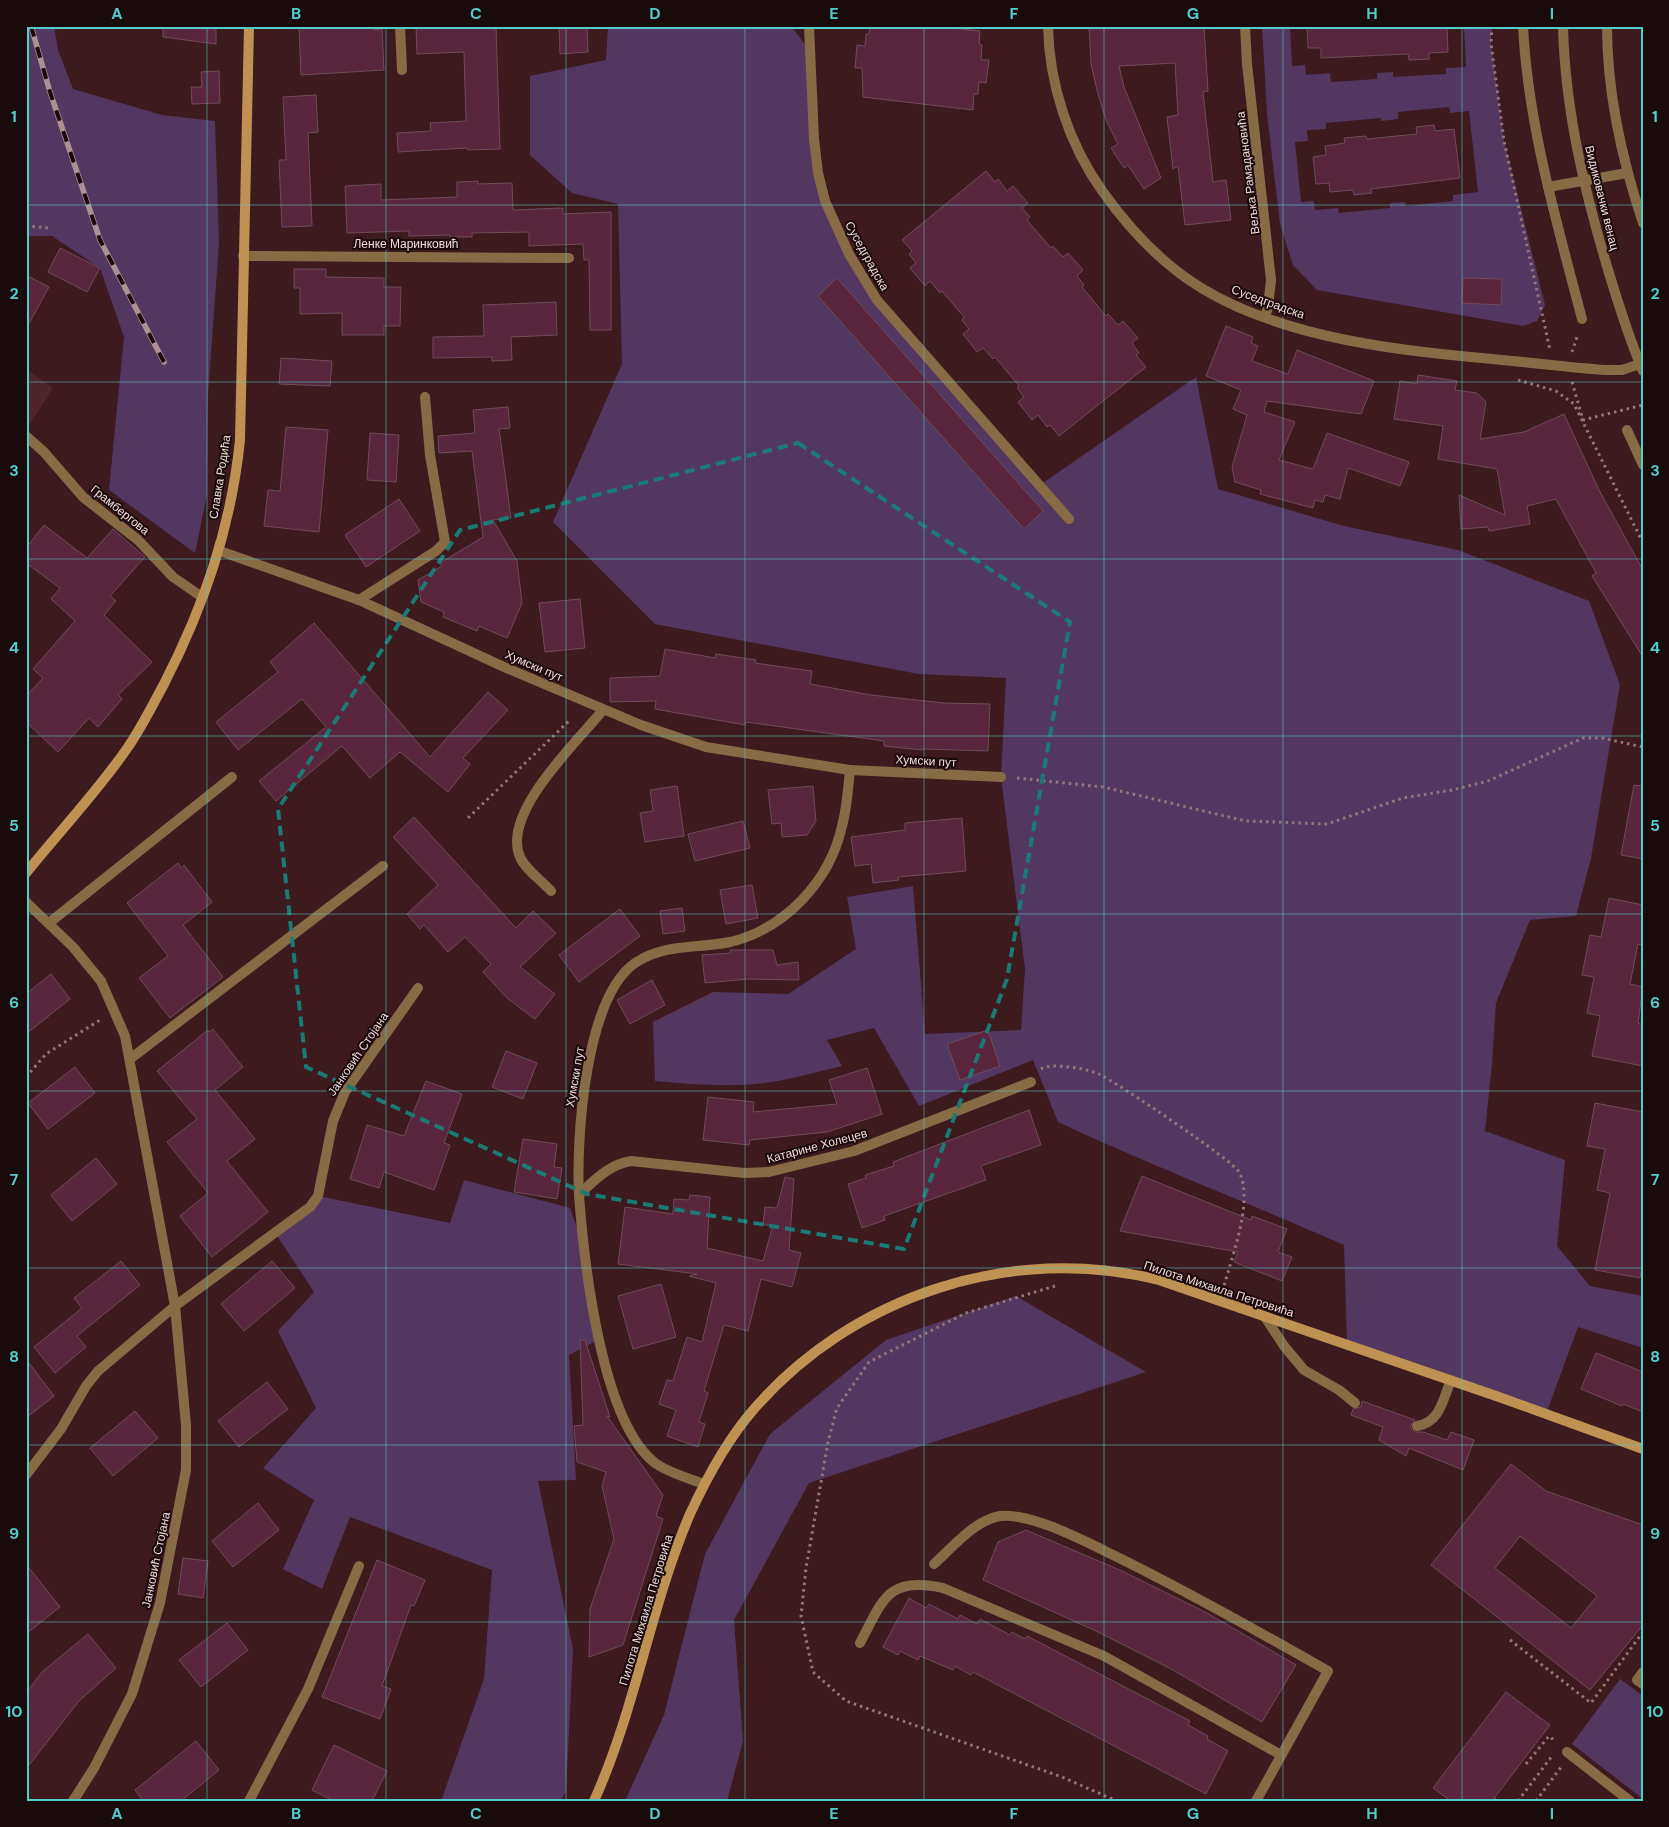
<svg xmlns="http://www.w3.org/2000/svg" width="1669" height="1827" font-family="'DM Sans',sans-serif">
  <style>
    .built { fill: #4d252a }
    .green { fill: #523860; fill-rule: evenodd }
    .building { fill: #5a263e; stroke: #704c5a; fill-rule: evenodd }
    .lines { fill: none; stroke-linecap: round; stroke-linejoin: round }
    .path { stroke: #937678; stroke-width: 3; stroke-dasharray: 2.5 4; stroke-linecap: butt }
    .lane { stroke: #876b45; stroke-width: 10 }
    .street { stroke: #876b45; stroke-width: 10 }
    .secondary { stroke: #bf9153; stroke-width: 10 }
    .rail-casing { stroke: #ac9193; stroke-width: 5.5 }
    .rail { stroke: #190a0b; stroke-width: 4; stroke-dasharray: 11; stroke-linecap: butt }
    .marked { fill: none; stroke: #1a7b74; stroke-width: 4; stroke-dasharray: 10 6; stroke-linejoin: round }
    .grid { fill: none; stroke: #53cdcb; stroke-width: 1; stroke-opacity: 0.55 }
    .labels { text-anchor: middle; stroke-width: 4; stroke-linejoin: round; paint-order: stroke }
    .street-label { font-size: 12px; fill: #f2dbdc; stroke: #190a0b }
    .neatline { fill: none; stroke: #53cdcb; stroke-width: 2 }
    .grid-label { font-size: 16px; text-anchor: middle; font-weight: bold; fill: #53cdcb }
  </style>
  <rect width="100%" height="100%" fill="#3c1a1e"/>
  <!-- built -->
  <polygon class="built" points="26,369 53,388 30,424 26,421"/>
  <!-- green -->
  <g class="green">
    <polygon points="26,26 54,26 58,50 73,89 162,115 215,121 219,243 208,395 207,495 195,553 109,490 124,337 100,268 52,236 26,236"/>
    <path d="M608,26H791L810,51L825,201L877,300L1040,485L1196,377L1218,489L1344,526L1458,550L1589,601L1620,685L1591,858L1576,916L1530,920L1496,1003L1492,1064L1485,1131L1565,1160L1557,1246L1590,1286L1643,1296V1348L1578,1327L1546,1414L1347,1345L1344,1245C1249,1203 1152,1166 1058,1122L1033,1060L919,1106L874,1028L827,1040L842,1066C820,1071 799,1077 778,1081C738,1088 695,1085 655,1081L653,1022L713,992L788,994L856,949L847,897L913,886L925,1034L1021,1030L1025,969L1001,777L1006,678L919,674L655,624L553,522L622,364L618,204L572,193L530,155V76L606,60Z"/>
    <path d="M1262,26H1290L1292,66L1305,65L1306,75L1330,73L1331,82L1377,79V73L1393,72V77L1446,74V68L1466,67L1464,26H1492L1491,43L1504,141L1545,305L1537,321L1523,326L1317,290L1293,265L1280,224L1267,114ZM1449,107L1450,113L1469,111L1478,192L1453,195V201L1406,206L1405,202L1390,203V208L1339,213L1338,208L1315,210L1314,201L1301,202L1295,142L1308,141L1307,130L1326,129V123L1381,118V121L1398,119V112Z"/>
    <polygon points="464,1180 570,1208 585,1251 600,1339 569,1355 576,1480 538,1481 573,1649 566,1792 560,1801 441,1801 484,1679 492,1570 350,1517 322,1589 283,1569 314,1500 263,1468 316,1408 278,1331 314,1292 276,1234 318,1196 450,1223"/>
    <polygon points="1016,1296 1146,1372 809,1483 734,1620 743,1741 727,1801 625,1801 664,1715 705,1554 770,1434 886,1340"/>
    <polygon points="1620,1679 1643,1696 1643,1799 1572,1744"/>
  </g>
  <!-- building -->
  <g class="building">
    <polygon points="163,26 216,26 216,44 163,37"/>
    <polygon points="299,26 374,26 374,30 382,29 384,70 301,75"/>
    <polygon points="416,26 496,26 500,149 468,150 467,148 398,152 397,133 431,131 430,123 466,121 464,52 417,54"/>
    <polygon points="559,26 587,26 588,52 560,54"/>
    <polygon points="870,26 936,26 980,31 979,44 982,45 981,60 989,60 986,83 979,82 978,94 974,94 973,110 863,97 862,68 855,68 857,45 865,46 866,34 869,34"/>
    <polygon points="1089,26 1204,26 1208,91 1203,92 1213,182 1226,180 1231,220 1185,225 1178,166 1173,169 1167,117 1178,115 1175,63 1119,66 1124,87 1161,178 1144,189 1128,165 1124,168 1111,148 1118,144 1106,120 1098,94 1091,64"/>
    <polygon points="1307,26 1447,26 1448,52 1429,53 1429,59 1409,60 1408,54 1321,58 1321,48 1308,48"/>
    <polygon points="219,71 220,103 192,104 191,87 202,87 201,72"/>
    <polygon points="316,95 318,132 308,133 312,226 282,227 279,160 286,160 283,97"/>
    <polygon points="1434,125 1435,131 1454,129 1460,178 1371,189 1372,193 1354,195 1353,190 1330,192 1329,183 1316,184 1313,157 1326,155 1325,146 1345,143 1344,138 1366,136 1367,139 1417,134 1416,127"/>
    <polygon points="986,171 995,182 998,179 1007,191 1013,186 1028,203 1022,208 1030,217 1027,220 1051,248 1053,246 1063,257 1068,253 1083,270 1077,276 1084,285 1082,287 1106,316 1108,314 1118,325 1123,321 1138,338 1132,343 1139,353 1136,355 1146,367 1059,436 1050,425 1047,427 1038,415 1032,420 1018,402 1024,397 1017,388 1019,386 995,357 993,359 983,348 977,352 963,334 969,329 962,320 964,317 942,291 940,293 930,281 925,286 910,268 916,263 909,254 912,251 902,240"/>
    <polygon points="478,181 478,184 512,183 513,210 563,208 563,214 611,212 611,330 590,330 589,260 584,260 583,244 529,246 529,232 472,233 472,237 450,237 450,235 409,236 409,231 347,233 345,186 381,184 381,200 457,197 457,182"/>
    <polygon points="60,248 100,268 87,292 48,272"/>
    <polygon points="294,269 326,269 326,277 384,278 384,287 401,287 400,326 384,326 384,335 342,335 342,313 300,314 300,288 294,288"/>
    <polygon points="26,275 49,287 26,329"/>
    <polygon points="837,278 1043,511 1024,529 818,296"/>
    <polygon points="1463,278 1502,279 1501,305 1462,303"/>
    <polygon points="556,302 557,335 511,337 512,360 492,361 492,357 433,358 433,337 484,336 483,305"/>
    <polygon points="1226,326 1253,337 1251,343 1258,346 1252,361 1288,374 1297,350 1374,381 1361,414 1267,401 1264,412 1295,422 1279,460 1313,469 1327,433 1409,462 1400,486 1348,468 1340,499 1325,495 1323,502 1315,500 1313,508 1260,494 1261,490 1235,482 1232,467 1247,415 1233,409 1241,390 1206,376"/>
    <polygon points="281,358 332,361 330,386 279,384"/>
    <polygon points="1418,375 1457,381 1455,390 1477,393 1486,402 1480,439 1524,432 1564,414 1599,490 1643,570 1643,657 1592,576 1596,573 1556,499 1527,506 1530,524 1489,531 1488,527 1461,529 1459,495 1505,515 1497,469 1438,459 1443,426 1394,419 1400,381 1417,384"/>
    <polygon points="508,407 510,428 499,429 511,518 493,520 517,561 522,603 507,638 479,626 477,631 443,617 444,612 421,602 418,580 442,566 440,563 483,537 472,451 439,453 438,436 475,433 473,410"/>
    <polygon points="286,427 328,430 319,532 264,526 268,490 280,491"/>
    <polygon points="370,433 399,435 396,482 367,480"/>
    <polygon points="399,499 420,531 366,567 345,535"/>
    <polygon points="44,525 87,558 113,529 145,557 110,596 116,601 104,615 152,662 118,695 122,699 98,727 89,718 58,752 26,722 26,696 43,678 33,669 75,621 51,599 60,588 26,563 26,548"/>
    <polygon points="580,599 585,648 545,652 539,603"/>
    <polygon points="314,623 430,757 488,692 508,710 463,758 470,764 448,792 400,752 370,778 342,746 276,801 259,781 326,727 302,699 238,750 216,722 278,672 270,662"/>
    <polygon points="665,649 715,658 716,654 756,660 755,663 812,671 810,684 871,695 944,703 990,704 988,751 922,749 922,750 884,746 884,741 746,722 745,725 655,709 656,701 610,702 610,678 660,676"/>
    <polygon points="1634,785 1643,786 1643,859 1621,855"/>
    <polygon points="677,786 684,836 645,842 640,813 653,811 650,790"/>
    <polygon points="813,786 816,821 807,835 782,837 781,823 772,824 768,790"/>
    <polygon points="414,817 516,928 533,911 556,933 520,967 555,994 535,1019 507,998 483,972 491,964 465,937 448,952 424,925 420,929 407,914 438,885 393,837"/>
    <polygon points="962,818 966,871 898,877 899,880 873,883 871,864 855,866 851,837 905,830 905,823"/>
    <polygon points="743,821 750,848 695,861 688,834"/>
    <polygon points="178,863 181,868 184,865 212,902 183,925 223,977 170,1018 139,978 168,956 127,903"/>
    <polygon points="752,885 758,918 726,924 720,890"/>
    <polygon points="1609,898 1643,905 1643,945 1638,944 1630,984 1643,987 1638,1023 1643,1025 1643,1066 1592,1056 1600,1016 1587,1013 1594,977 1582,975 1590,935 1601,937"/>
    <polygon points="682,908 685,931 663,934 660,911"/>
    <polygon points="620,909 640,936 579,982 559,955"/>
    <polygon points="730,950 773,950 777,965 798,962 799,980 748,979 705,983 702,955 731,953"/>
    <polygon points="51,974 70,999 26,1034 26,994"/>
    <polygon points="652,980 665,1005 630,1024 617,1000"/>
    <polygon points="213,1029 243,1067 215,1090 255,1139 227,1161 268,1212 212,1257 180,1216 208,1193 167,1142 197,1119 157,1071 208,1030 209,1032"/>
    <polygon points="988,1030 1000,1066 960,1080 947,1044"/>
    <polygon points="506,1051 537,1063 523,1099 492,1087"/>
    <polygon points="75,1067 95,1093 48,1129 28,1103"/>
    <polygon points="867,1068 882,1114 827,1132 750,1140 749,1145 703,1140 708,1097 754,1102 753,1112 837,1104 829,1080"/>
    <polygon points="426,1081 462,1094 444,1143 450,1145 434,1190 384,1172 379,1188 350,1179 367,1125 404,1136"/>
    <polygon points="1595,1103 1643,1112 1643,1262 1640,1278 1595,1270 1610,1193 1597,1190 1605,1149 1587,1146"/>
    <polygon points="1029,1110 1041,1145 981,1166 986,1180 884,1216 885,1220 862,1228 848,1184 866,1178 865,1175 894,1166 893,1162"/>
    <polygon points="523,1139 557,1144 554,1167 562,1168 557,1199 514,1192"/>
    <polygon points="96,1158 117,1184 72,1221 51,1195"/>
    <polygon points="1142,1176 1251,1220 1252,1216 1287,1229 1278,1252 1292,1257 1282,1281 1234,1262 1238,1252 1120,1231"/>
    <polygon points="785,1177 794,1179 789,1250 801,1253 792,1287 761,1279 748,1331 724,1325 704,1391 708,1393 699,1422 705,1424 698,1447 667,1436 676,1410 659,1404 667,1380 673,1381 687,1337 702,1342 716,1283 689,1276 697,1274 618,1264 625,1207 673,1214 674,1199 689,1200 690,1195 710,1197 707,1248 763,1261 773,1225 763,1225 765,1207 777,1208"/>
    <polygon points="121,1261 140,1285 77,1336 86,1347 55,1373 34,1347 82,1308 74,1298"/>
    <polygon points="272,1261 295,1288 244,1331 221,1304"/>
    <polygon points="661,1284 676,1337 633,1349 618,1296"/>
    <polygon points="580,1340 585,1340 610,1417 607,1416 663,1495 656,1516 663,1519 623,1645 589,1657 590,1609 614,1539 602,1486 606,1472 577,1462 574,1426 583,1425"/>
    <polygon points="1596,1353 1643,1372 1643,1412 1623,1404 1622,1406 1581,1389"/>
    <polygon points="26,1359 54,1396 26,1418"/>
    <polygon points="267,1382 288,1409 239,1447 218,1421"/>
    <polygon points="1362,1401 1415,1420 1410,1427 1415,1432 1423,1432 1447,1440 1451,1432 1474,1440 1463,1470 1409,1448 1406,1456 1379,1440 1383,1427 1351,1415 1353,1409 1361,1407"/>
    <polygon points="135,1411 158,1438 113,1476 90,1448"/>
    <path d="M1511,1464L1546,1491L1643,1525V1625L1590,1690L1431,1565ZM1520,1536L1597,1596L1571,1628L1495,1568Z"/>
    <polygon points="258,1503 279,1530 233,1567 212,1541"/>
    <polygon points="1026,1530 1122,1571 1207,1613 1296,1665 1262,1722 1173,1670 1096,1631 983,1580 998,1542"/>
    <polygon points="183,1558 208,1561 203,1598 178,1594"/>
    <polygon points="377,1560 425,1580 414,1606 411,1605 382,1686 391,1689 380,1719 322,1697"/>
    <polygon points="26,1564 60,1607 26,1634"/>
    <polygon points="909,1598 926,1608 929,1604 958,1619 960,1615 977,1624 980,1619 1010,1635 1012,1632 1025,1639 1027,1636 1190,1721 1188,1725 1208,1736 1207,1739 1228,1751 1206,1794 973,1672 971,1675 955,1666 953,1670 920,1656 918,1660 900,1651 898,1655 883,1647"/>
    <polygon points="227,1623 248,1650 201,1687 179,1660"/>
    <polygon points="88,1634 116,1668 79,1701 26,1769 26,1693 42,1672"/>
    <polygon points="1506,1692 1550,1725 1492,1801 1451,1801 1433,1788"/>
    <polygon points="196,1741 219,1770 181,1801 143,1801 135,1790"/>
    <polygon points="334,1745 387,1771 372,1801 334,1801 312,1790"/>
  </g>
  <g class="lines">
    <!-- path -->
    <g class="path">
      <polyline points="1492,26 1491,43 1504,141 1550,350"/>
      <polyline points="26,226 49,228"/>
      <polyline points="1572,352 1578,334"/>
      <polyline points="1518,380 1556,391 1574,404 1643,543"/>
      <polyline points="1572,382 1583,420 1643,405"/>
      <polyline points="1017,778 1103,787 1246,821 1327,824 1403,798 1452,790 1488,781 1583,738 1602,738 1643,747"/>
      <polyline points="468,818 570,720"/>
      <path d="M1041,1069C1051,1062 1088,1069 1099,1074C1116,1082 1234,1161 1239,1172C1254,1200 1232,1256 1224,1286"/>
      <polyline points="26,1077 46,1054 100,1020"/>
      <polyline points="1055,1286 966,1313 869,1362 837,1408 828,1442 806,1568 801,1616 813,1672 846,1701 1062,1777 1117,1801"/>
      <polyline points="1510,1640 1591,1703 1643,1632"/>
      <polyline points="1526,1764 1549,1736 1556,1742"/>
      <polyline points="1494,1799 1496,1801"/>
      <polyline points="1518,1801 1552,1756"/>
      <polyline points="1536,1801 1561,1767"/>
    </g>
    <!-- lane -->
    <g class="lane">
      <polyline points="400,26 402,70"/>
      <path d="M1523,26C1528,126 1557,223 1582,319"/>
      <path d="M1607,26C1607,94 1622,160 1643,223"/>
      <polyline points="1548,187 1627,173"/>
      <polyline points="1627,430 1643,465"/>
      <polyline points="359,600 436,551 445,542 430,455 425,397"/>
      <path d="M551,891C542,881 525,869 520,857C501,813 577,742 603,710"/>
      <polyline points="49,923 232,777"/>
      <polyline points="130,1059 383,866"/>
      <path d="M579,1195C576,1139 585,998 635,963C666,943 696,949 730,942C785,929 830,881 842,826C847,808 848,788 850,770L1001,777"/>
      <polyline points="175,1306 310,1207 318,1196 333,1121 345,1092 418,988"/>
      <polyline points="1265,1317 1284,1346 1304,1370 1339,1390 1355,1403"/>
      <path d="M1417,1426C1440,1423 1443,1399 1451,1380"/>
      <path d="M934,1564C952,1548 975,1520 1000,1516C1031,1513 1083,1540 1111,1554C1185,1590 1256,1630 1328,1671L1256,1801"/>
      <path d="M860,1643C883,1600 887,1576 943,1588L1104,1656L1281,1755"/>
      <polyline points="1643,1672 1637,1680 1643,1684"/>
      <polyline points="1567,1752 1630,1801"/>
      <polyline points="249,1801 308,1689 359,1566"/>
    </g>
    <!-- street -->
    <g class="street">
      <polyline points="809,26 814,139 818,173 825,201 849,254 877,300 1069,519"/>
      <path d="M1048,26C1049,84 1069,145 1103,192C1130,230 1163,265 1203,289C1288,340 1404,351 1502,360C1537,363 1572,368 1607,370H1622L1640,364"/>
      <polyline points="1245,26 1247,64 1271,280 1268,307 1265,317"/>
      <path d="M1563,26C1565,111 1585,193 1609,273C1619,306 1629,339 1643,371"/>
      <polyline points="243,256 569,258"/>
      <polyline points="26,436 44,452 83,497 138,540 173,577 202,597"/>
      <polyline points="220,551 359,600 504,667 641,725 706,747 850,770"/>
      <polyline points="26,902 73,947 101,981 125,1036 175,1306 186,1425 186,1470 160,1603 132,1694 94,1768 73,1801"/>
      <polyline points="26,1475 61,1429 86,1386 98,1371 175,1306"/>
      <path d="M704,1484C688,1478 669,1473 655,1463C601,1421 584,1262 579,1195C593,1181 610,1164 631,1161L744,1173L769,1172L854,1151L1031,1082"/>
    </g>
    <!-- secondary -->
    <g class="secondary">
      <path d="M26,873C59,832 96,793 126,750C141,729 152,706 164,684C204,606 231,528 240,440L249,26"/>
      <path d="M594,1801C636,1708 650,1607 690,1514C707,1477 727,1440 754,1409C853,1295 1013,1243 1159,1280L1499,1397L1643,1449"/>
    </g>
    <!-- rail casing -->
    <g class="rail-casing">
      <polyline id="rail" points="31,26 50,92 100,240 164,362"/>
    </g>
    <!-- rail -->
    <use href="#rail" class="rail"/>
  </g>
  <!-- marked area -->
  <path class="marked" d="M798,443L1070,622L1007,979L904,1249L587,1194L306,1067L278,809L460,530Z"/>
  <!-- grid -->
  <path class="grid" d="M207,26V1801M386,26V1801M566,26V1801M745,26V1801M924,26V1801M1104,26V1801M1283,26V1801M1462,26V1801M26,205H1643M26,382H1643M26,559H1643M26,736H1643M26,914H1643M26,1091H1643M26,1268H1643M26,1445H1643M26,1622H1643"/>
  <g class="labels">
    <!-- street labels -->
    <g class="street-label">
      <text transform="translate(1248 173) rotate(-97)" y="4">Вељка Рамадановића</text>
      <text transform="translate(1602 198) rotate(76)" y="4">Видиковачки венац</text>
      <text x="406" y="248">Ленке Маринковић</text>
      <text transform="translate(867 256) rotate(61)" y="4">Суседградска</text>
      <text transform="translate(1268 302) rotate(20)" y="4">Суседградска</text>
      <text transform="translate(220 477) rotate(-81)" y="4">Славка Родића</text>
      <text transform="translate(120 510) rotate(39)" y="4">Грамбергова</text>
      <text transform="translate(534 666) rotate(23)" y="4">Хумски пут</text>
      <text transform="translate(926 761) rotate(3)" y="4">Хумски пут</text>
      <text transform="translate(358 1054) rotate(-56)" y="4">Јанковић Стојана</text>
      <text transform="translate(575 1077) rotate(-80)" y="4">Хумски пут</text>
      <text transform="translate(817 1146) rotate(-15)" y="4">Катарине Холецев</text>
      <text transform="translate(1219 1289) rotate(18)" y="4">Пилота Михаила Петровића</text>
      <text transform="translate(156 1560) rotate(-78)" y="4">Јанковић Стојана</text>
      <text transform="translate(646 1610) rotate(-73)" y="4">Пилота Михаила Петровића</text>
    </g>
  </g>
  <!-- border -->
  <rect width="1669" height="1827" fill="none" stroke="#190a0b" stroke-width="55"/>
  <rect x="28" y="28" width="1614" height="1772" class="neatline"/>
  <g class="grid-label">
    <text x="117" y="19">A</text>
    <text x="296" y="19">B</text>
    <text x="476" y="19">C</text>
    <text x="655" y="19">D</text>
    <text x="834" y="19">E</text>
    <text x="1014" y="19">F</text>
    <text x="1193" y="19">G</text>
    <text x="1372" y="19">H</text>
    <text x="1552" y="19">I</text>
    <text x="14" y="122">1</text>
    <text x="1655" y="122">1</text>
    <text x="14" y="299">2</text>
    <text x="1655" y="299">2</text>
    <text x="14" y="476">3</text>
    <text x="1655" y="476">3</text>
    <text x="14" y="653">4</text>
    <text x="1655" y="653">4</text>
    <text x="14" y="831">5</text>
    <text x="1655" y="831">5</text>
    <text x="14" y="1008">6</text>
    <text x="1655" y="1008">6</text>
    <text x="14" y="1185">7</text>
    <text x="1655" y="1185">7</text>
    <text x="14" y="1362">8</text>
    <text x="1655" y="1362">8</text>
    <text x="14" y="1539">9</text>
    <text x="1655" y="1539">9</text>
    <text x="14" y="1717">10</text>
    <text x="1655" y="1717">10</text>
    <text x="117" y="1819">A</text>
    <text x="296" y="1819">B</text>
    <text x="476" y="1819">C</text>
    <text x="655" y="1819">D</text>
    <text x="834" y="1819">E</text>
    <text x="1014" y="1819">F</text>
    <text x="1193" y="1819">G</text>
    <text x="1372" y="1819">H</text>
    <text x="1552" y="1819">I</text>
  </g>
</svg>
